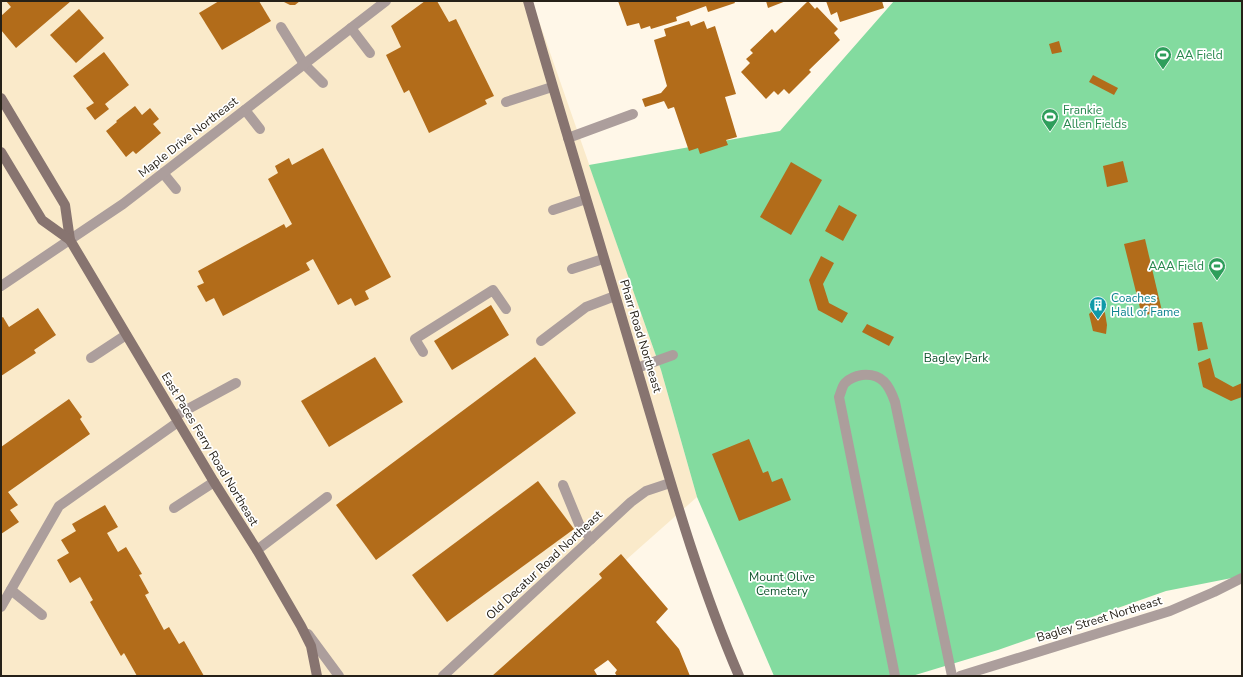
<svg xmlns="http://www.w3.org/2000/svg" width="1243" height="677" font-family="'Nunito Sans',sans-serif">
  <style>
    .built { fill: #faeaca }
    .green { fill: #83db9f }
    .building { fill: #b26c1a }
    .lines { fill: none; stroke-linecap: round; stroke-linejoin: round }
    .lane { stroke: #ac9e9c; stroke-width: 10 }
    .street { stroke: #ac9e9c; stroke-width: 10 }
    .secondary { stroke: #877470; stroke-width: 10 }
    .labels { text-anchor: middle; stroke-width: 3.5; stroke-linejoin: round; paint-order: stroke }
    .leisure-label { font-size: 12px; fill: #27864d; stroke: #fff; text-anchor: start }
    .street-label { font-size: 12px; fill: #262118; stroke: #fff }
    .culture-label { font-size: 12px; fill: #0d838f; stroke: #fff; text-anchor: start }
    .park-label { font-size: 12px; fill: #0f542d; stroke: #fff }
  </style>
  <rect width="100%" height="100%" fill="#fff7e8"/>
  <!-- built -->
  <polygon class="built" points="1,1 532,1 661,370 697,497 495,676 1,676"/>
  <!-- green -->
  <polygon class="green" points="894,1 1242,1 1242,576 1166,591 998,650 912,676 774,676 697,497 661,370 589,165 780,131"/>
  <!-- building -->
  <g class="building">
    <polygon points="6,1 71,1 16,48 1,30 1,16 11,7"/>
    <polygon points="219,1 259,1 271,21 222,50 199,13"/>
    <polygon points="282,1 300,1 295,5 290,5"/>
    <polygon points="425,1 437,1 449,22 456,19 494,96 485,100 487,104 429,133 409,90 404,93 386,55 401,47 391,26"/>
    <polygon points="618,1 734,1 735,3 708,12 706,6 676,17 677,21 651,29 650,26 641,29 639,23 627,26"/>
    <polygon points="766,1 786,1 768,8"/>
    <polygon points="808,1 815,9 817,7 838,29 834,33 840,40 809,70 811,72 789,94 784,89 778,95 774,91 766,99 741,72 750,63 746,59 753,53 750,50 772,29 775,33"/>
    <polygon points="826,1 882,1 884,8 840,22 837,12 831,15"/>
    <polygon points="79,9 104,38 76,63 50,35"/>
    <polygon points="689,21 691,26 704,21 707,29 715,26 736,94 725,97 737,137 726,140 728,145 700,154 698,148 689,151 674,107 668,109 664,101 645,107 642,99 661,93 667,86 654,40 666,36 664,29"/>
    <polygon points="1059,41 1062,52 1052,54 1049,44"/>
    <polygon points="104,52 129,85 105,104 109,109 95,120 86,108 94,103 73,76"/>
    <polygon points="1093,75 1118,88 1114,95 1089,82"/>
    <polygon points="135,106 142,115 150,108 159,119 153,124 161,133 136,154 133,151 126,157 106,131 117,122 116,121"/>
    <polygon points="323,148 391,277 365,291 369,299 355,306 351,298 338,305 313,259 306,263 310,270 223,316 214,298 206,302 197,286 204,283 198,271 284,224 286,228 292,224 268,179 278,173 275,166 289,158 292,165"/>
    <polygon points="1123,161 1128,182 1107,187 1103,166"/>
    <polygon points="791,162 822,180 791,235 760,217"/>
    <polygon points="839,205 857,215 843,241 825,231"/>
    <polygon points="1145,239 1162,311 1142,316 1124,244"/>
    <polygon points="821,256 834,263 823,284 829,303 848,313 842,323 818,310 809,280"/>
    <polygon points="491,305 509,335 452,370 434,341"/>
    <polygon points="1100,305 1105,313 1107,325 1106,334 1093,331 1089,314"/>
    <polygon points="38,308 56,335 34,350 36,353 1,376 1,318 3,317 9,327"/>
    <polygon points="1202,322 1208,349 1198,351 1193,323"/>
    <polygon points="867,324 894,337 889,346 862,332"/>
    <polygon points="375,357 403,402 329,447 301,401"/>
    <polygon points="535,357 576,413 376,560 336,505"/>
    <polygon points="1210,358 1215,377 1233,387 1242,383 1242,397 1231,401 1203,387 1198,363"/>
    <polygon points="69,399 82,417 80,419 90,434 8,492 18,505 10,510 19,522 1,534 1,447"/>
    <polygon points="749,439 763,473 768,471 772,482 782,478 791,500 739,521 712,454"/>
    <polygon points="538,481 574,529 447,622 412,575"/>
    <polygon points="105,505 118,527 107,533 118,552 126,547 142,574 139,575 149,593 145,595 164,630 169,627 179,644 184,641 204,676 137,676 124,653 121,656 90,602 93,600 80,577 70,583 57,560 69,553 61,540 76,531 72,524"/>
    <polygon points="621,554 668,609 656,622 679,649 690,676 617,676 615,673 617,670 608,660 594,670 597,675 596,676 492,676 602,578 599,574"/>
  </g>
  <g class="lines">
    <!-- lane -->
    <g class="lane">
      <polyline points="281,27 304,64 323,83"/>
      <polyline points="351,28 370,53"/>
      <polyline points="506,102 552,87"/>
      <polyline points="245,110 260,129"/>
      <polyline points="568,138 633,114"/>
      <polyline points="163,173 176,189"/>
      <polyline points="553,210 586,199"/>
      <polyline points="572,269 603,259"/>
      <polyline points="541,341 586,307 615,296"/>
      <polyline points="423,352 415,339 493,290 506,309"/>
      <polyline points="91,358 126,335"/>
      <polyline points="637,368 673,355"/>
      <polyline points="175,416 236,383"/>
      <polyline points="563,485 579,524 591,539"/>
      <polyline points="174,508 214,482"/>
      <polyline points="257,550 327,497"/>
      <polyline points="11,590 42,615"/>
      <polyline points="1,607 59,506 178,422"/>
      <path d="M895,676L839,397C841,393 842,386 845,383C850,378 856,376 862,375C882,373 889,385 895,402L952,676"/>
    </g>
    <!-- street -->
    <g class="street">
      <polyline points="1,286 123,204 386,1"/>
      <polyline points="308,634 339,676"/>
      <polyline points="443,676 631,502 646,491 670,483"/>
      <polyline points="960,676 1170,611 1214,592 1242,578"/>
    </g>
    <!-- secondary -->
    <g class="secondary">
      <path d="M528,1C563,124 601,246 637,369C668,473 696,576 739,676"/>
      <polyline points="1,98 65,205 70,240 214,482 257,550 301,626 311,646 317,676"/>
      <polyline points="1,152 42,220 70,240"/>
    </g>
  </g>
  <!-- icons -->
  <defs>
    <g id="stadium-pin" transform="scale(0.9)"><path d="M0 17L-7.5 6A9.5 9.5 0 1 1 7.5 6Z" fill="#2e9e5b" stroke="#fff"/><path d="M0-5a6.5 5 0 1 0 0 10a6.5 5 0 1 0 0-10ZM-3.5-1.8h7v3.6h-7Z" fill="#fff"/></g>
    <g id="building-pin" transform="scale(0.9)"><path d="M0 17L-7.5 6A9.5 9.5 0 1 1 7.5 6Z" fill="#0f9aa8" stroke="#fff"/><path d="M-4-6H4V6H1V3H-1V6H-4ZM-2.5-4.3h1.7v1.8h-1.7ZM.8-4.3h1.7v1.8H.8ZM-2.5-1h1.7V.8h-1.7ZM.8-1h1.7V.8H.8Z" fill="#fff"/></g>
  </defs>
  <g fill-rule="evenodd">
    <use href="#stadium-pin" x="1163" y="55"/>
    <use href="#stadium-pin" x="1050" y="117"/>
    <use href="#stadium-pin" x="1217" y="266"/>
    <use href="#building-pin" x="1098" y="305"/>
  </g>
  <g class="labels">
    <!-- leisure labels -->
    <g class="leisure-label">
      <text x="1176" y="59">AA Field</text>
      <text x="1063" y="114">Frankie<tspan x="1063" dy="14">Allen Fields</tspan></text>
      <text x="1204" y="270" text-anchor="end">AAA Field</text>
    </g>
    <!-- street labels -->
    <g class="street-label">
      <text transform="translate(188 137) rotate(-38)" y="4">Maple Drive Northeast</text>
      <text transform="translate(641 336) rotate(73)" y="4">Pharr Road Northeast</text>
      <text transform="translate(210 449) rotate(59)" y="4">East Paces Ferry Road Northeast</text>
      <text transform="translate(544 565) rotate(-43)" y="4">Old Decatur Road Northeast</text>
      <text transform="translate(1099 619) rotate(-17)" y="4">Bagley Street Northeast</text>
    </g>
    <!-- culture labels -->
    <g class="culture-label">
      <text x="1111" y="302">Coaches<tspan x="1111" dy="14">Hall of Fame</tspan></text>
    </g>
    <!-- park labels -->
    <g class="park-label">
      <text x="956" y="362">Bagley Park</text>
      <text x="782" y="581">Mount Olive<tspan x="782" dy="14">Cemetery</tspan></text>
    </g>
  </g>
  <!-- border -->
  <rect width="1243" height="677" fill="none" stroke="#262118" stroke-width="4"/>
</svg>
